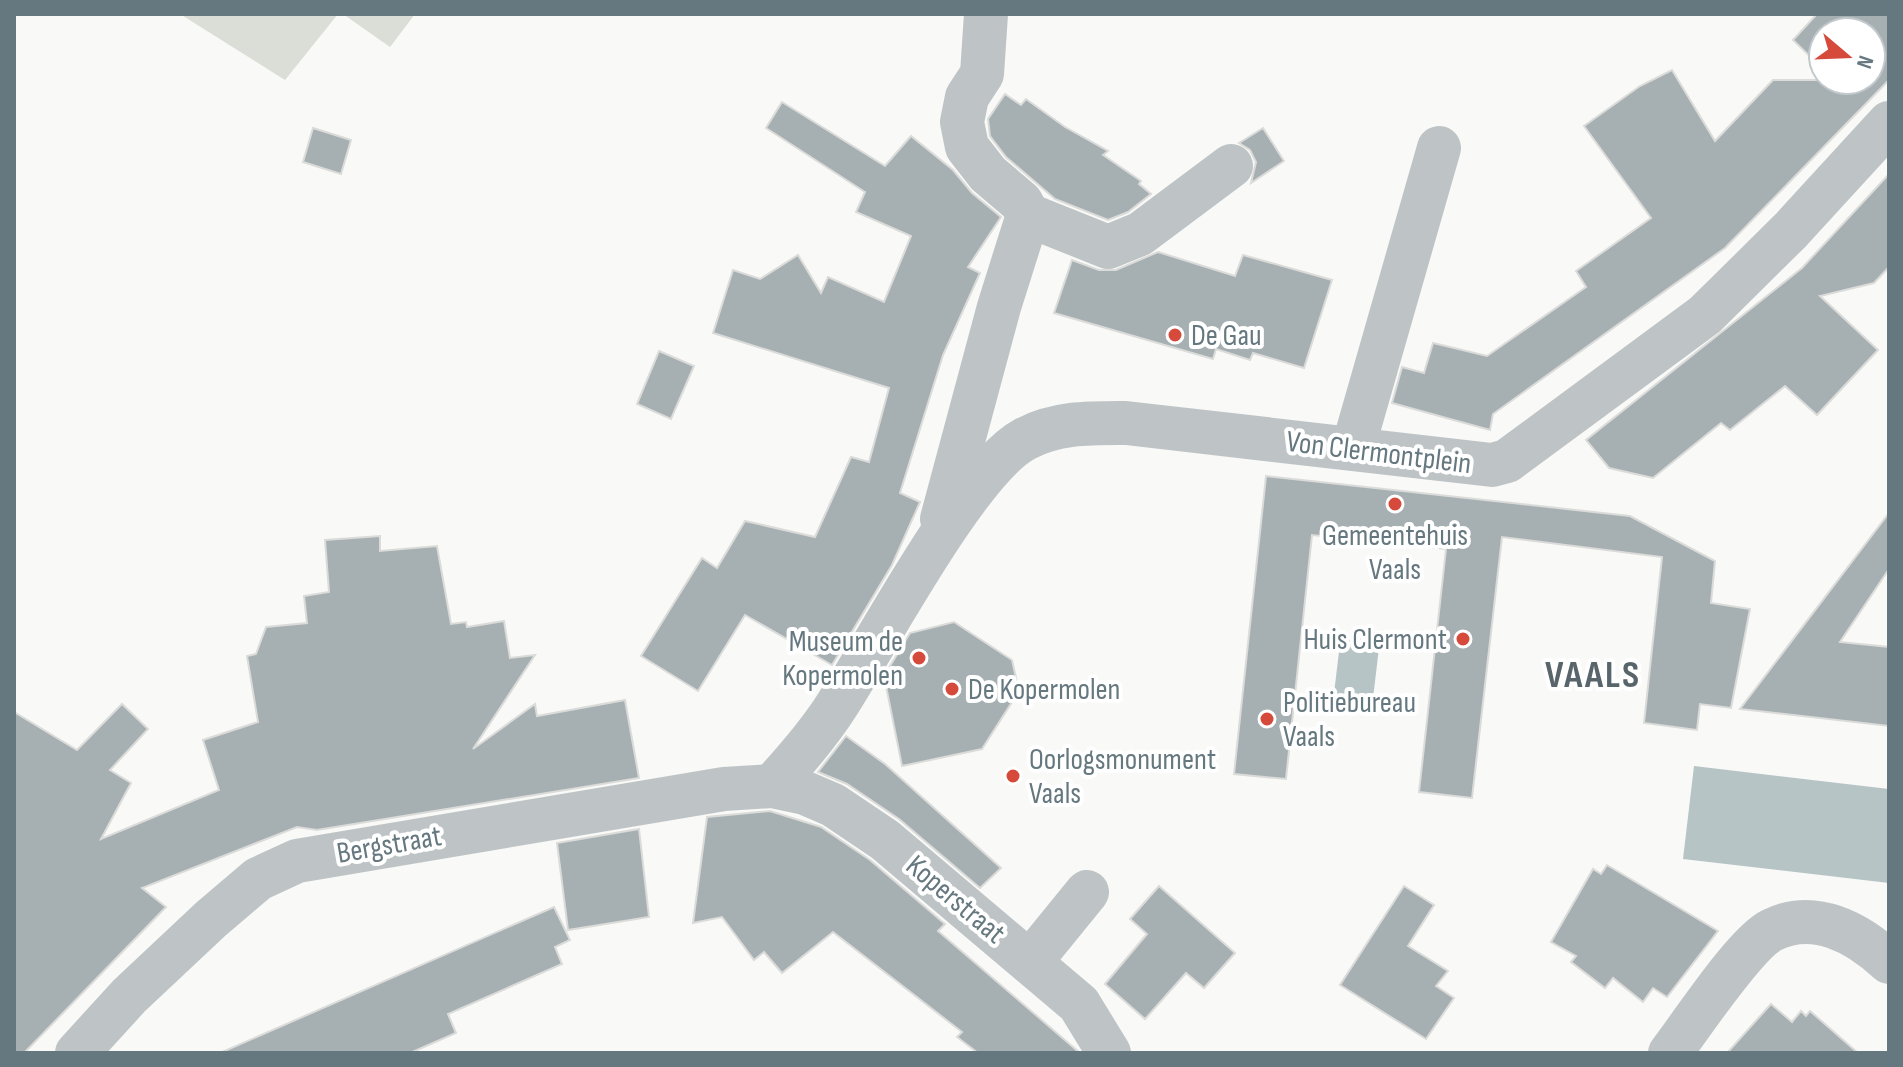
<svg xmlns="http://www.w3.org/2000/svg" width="1903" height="1067" font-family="'Sofia Sans Condensed',sans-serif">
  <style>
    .green { fill: #daded7 }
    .water { fill: #b6c4c5 }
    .building { fill: #a6b0b3; stroke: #dbdbd9; stroke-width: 2 }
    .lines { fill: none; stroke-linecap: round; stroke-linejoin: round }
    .minor { stroke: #bec4c6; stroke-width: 44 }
    .poi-dot { fill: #d54a3b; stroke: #fff; stroke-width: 3 }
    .labels { text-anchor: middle; stroke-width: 8; stroke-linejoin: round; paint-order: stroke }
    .poi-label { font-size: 30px; fill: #66787f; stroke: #fff; text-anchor: start }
    .street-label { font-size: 30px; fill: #66787f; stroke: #fff }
    .district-label { font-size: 38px; font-weight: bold; letter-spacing: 2px; fill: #58656b; stroke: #fff }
  </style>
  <rect width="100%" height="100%" fill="#f9f9f7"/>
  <!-- green -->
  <g class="green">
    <polygon points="180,14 338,14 285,80"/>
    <polygon points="343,14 415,14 390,47"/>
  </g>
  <!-- water -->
  <g class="water">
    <polygon points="1341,635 1380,639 1372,707 1333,702"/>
    <polygon points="1694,766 1889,789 1889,883 1683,859"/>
  </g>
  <!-- building -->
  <g class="building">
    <polygon points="1817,14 1889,14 1889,80 1725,248 1493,414 1490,430 1392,403 1402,367 1424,373 1433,343 1487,356 1586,287 1576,271 1651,218 1584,126 1640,86 1672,70 1715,141 1773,80 1871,80 1871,32 1823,32 1823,69 1793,40"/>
    <polygon points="1005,94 1021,105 1026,99 1065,127 1108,151 1103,155 1141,181 1139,184 1151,194 1128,212 1108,220 1055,199 1006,157 990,136 988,119"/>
    <polygon points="782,102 885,166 911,136 953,170 972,193 1001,217 968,267 980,273 943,355 900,493 920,502 892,565 832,665 745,615 698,691 641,656 682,590 702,558 717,568 745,521 815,537 851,457 869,462 889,388 713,333 733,270 760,279 798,255 821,293 828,277 884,302 911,236 856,212 865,192 766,128"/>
    <polygon points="313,128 351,140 341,174 303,162"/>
    <polygon points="1263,128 1284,161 1251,183 1256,162 1250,150 1239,143"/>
    <polygon points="1889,174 1889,267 1874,283 1820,296 1878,350 1817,415 1785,386 1730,430 1721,423 1653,478 1609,468 1586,440 1802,268"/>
    <polygon points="1158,252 1235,276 1243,255 1332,280 1304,368 1253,353 1250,360 1216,349 1213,359 1054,313 1072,260 1099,270 1116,270"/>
    <polygon points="659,351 694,366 671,419 637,404"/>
    <polygon points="1266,476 1630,516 1715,561 1711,603 1750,609 1731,708 1700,704 1697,730 1644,723 1662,557 1502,537 1472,798 1419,792 1446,549 1312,535 1286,779 1234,774"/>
    <polygon points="1889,513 1889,569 1840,642 1889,647 1889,726 1740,709"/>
    <polygon points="380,536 380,551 437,546 451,624 466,622 467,627 504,621 510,658 535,655 473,749 535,704 537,716 625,700 639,778 317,830 297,827 142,888 166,907 24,1053 14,1053 14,712 77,750 122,704 148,729 110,770 131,783 101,839 219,790 203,740 258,722 247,656 256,654 266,627 307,623 304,596 329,592 325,540"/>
    <polygon points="954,622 1012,660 1019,691 982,749 902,766 884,676 910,633"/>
    <polygon points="846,736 885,764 1001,868 980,888 899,819 847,784 818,772"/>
    <polygon points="770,811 821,827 870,860 945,924 938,931 1080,1053 978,1053 957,1037 962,1032 833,932 782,973 764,952 754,960 722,917 693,923 707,817"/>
    <polygon points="639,829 649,917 568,930 557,843"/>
    <polygon points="1607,865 1718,931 1667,997 1653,988 1643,1002 1613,978 1605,988 1571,962 1576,956 1551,942 1593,869 1601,874"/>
    <polygon points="1159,886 1235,953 1204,988 1186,973 1145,1019 1105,984 1147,934 1130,919"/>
    <polygon points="1404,886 1434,905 1408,946 1448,971 1436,986 1454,998 1426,1039 1340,985"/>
    <polygon points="554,907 570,940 555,947 562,964 448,1014 456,1033 410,1053 220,1053"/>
    <polygon points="1771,1004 1792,1022 1801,1011 1806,1016 1810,1011 1858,1053 1727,1053"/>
  </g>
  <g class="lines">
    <!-- minor -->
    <g class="minor">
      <polyline points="1028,215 1108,247 1140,234 1231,166"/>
      <polyline points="1353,448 1439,148"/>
      <polyline points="942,519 999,307 1028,215 1021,202 988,174 967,147 962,122 967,97 982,74 986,14"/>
      <path d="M772,786C796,760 818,735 837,705C876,645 968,469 1025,439C1057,422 1091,423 1126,423L1492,465L1507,461L1705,315L1791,230L1889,123"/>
      <polyline points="1030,962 1087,892"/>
      <polyline points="77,1053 129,996 211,919 258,879 297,861 724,789 772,786 805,793 833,805 885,840 1079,1004 1109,1053"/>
      <path d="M1670,1053C1691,1026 1745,943 1772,930C1815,909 1858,933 1889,962"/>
    </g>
  </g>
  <!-- markers -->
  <g class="poi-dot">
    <circle cx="1175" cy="335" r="8"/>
    <circle cx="1395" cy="504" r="8"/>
    <circle cx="1463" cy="639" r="8"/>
    <circle cx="919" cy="658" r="8"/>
    <circle cx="952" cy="689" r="8"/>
    <circle cx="1267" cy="719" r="8"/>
    <circle cx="1013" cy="776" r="8"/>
  </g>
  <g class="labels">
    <!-- poi labels -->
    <g class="poi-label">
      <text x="1191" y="345">De Gau</text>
      <text x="1395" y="545" text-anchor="middle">Gemeentehuis<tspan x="1395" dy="34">Vaals</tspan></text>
      <text x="1447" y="649" text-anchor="end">Huis Clermont</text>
      <text x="903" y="651" text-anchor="end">Museum de<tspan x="903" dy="34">Kopermolen</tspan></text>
      <text x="968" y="699">De Kopermolen</text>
      <text x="1283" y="712">Politiebureau<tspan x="1283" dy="34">Vaals</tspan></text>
      <text x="1029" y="769">Oorlogsmonument<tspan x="1029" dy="34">Vaals</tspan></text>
    </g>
    <!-- street labels -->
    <g class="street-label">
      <text transform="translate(1379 452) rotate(7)" y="10">Von Clermontplein</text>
      <text transform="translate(389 844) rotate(-10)" y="10">Bergstraat</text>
      <text transform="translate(956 899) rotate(40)" y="10">Koperstraat</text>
    </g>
    <!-- district labels -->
    <g class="district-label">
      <text x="1593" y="687">VAALS</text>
    </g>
  </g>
  <!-- border -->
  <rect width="1903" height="1067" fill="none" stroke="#66787f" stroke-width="32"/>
  <!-- north arrow -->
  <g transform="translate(1847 56) rotate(109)"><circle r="38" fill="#ffffff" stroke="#c2c9cc" stroke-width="2"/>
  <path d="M0-6L14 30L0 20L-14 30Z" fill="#d54a3b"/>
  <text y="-12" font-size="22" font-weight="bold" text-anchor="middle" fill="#66787f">N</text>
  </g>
</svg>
